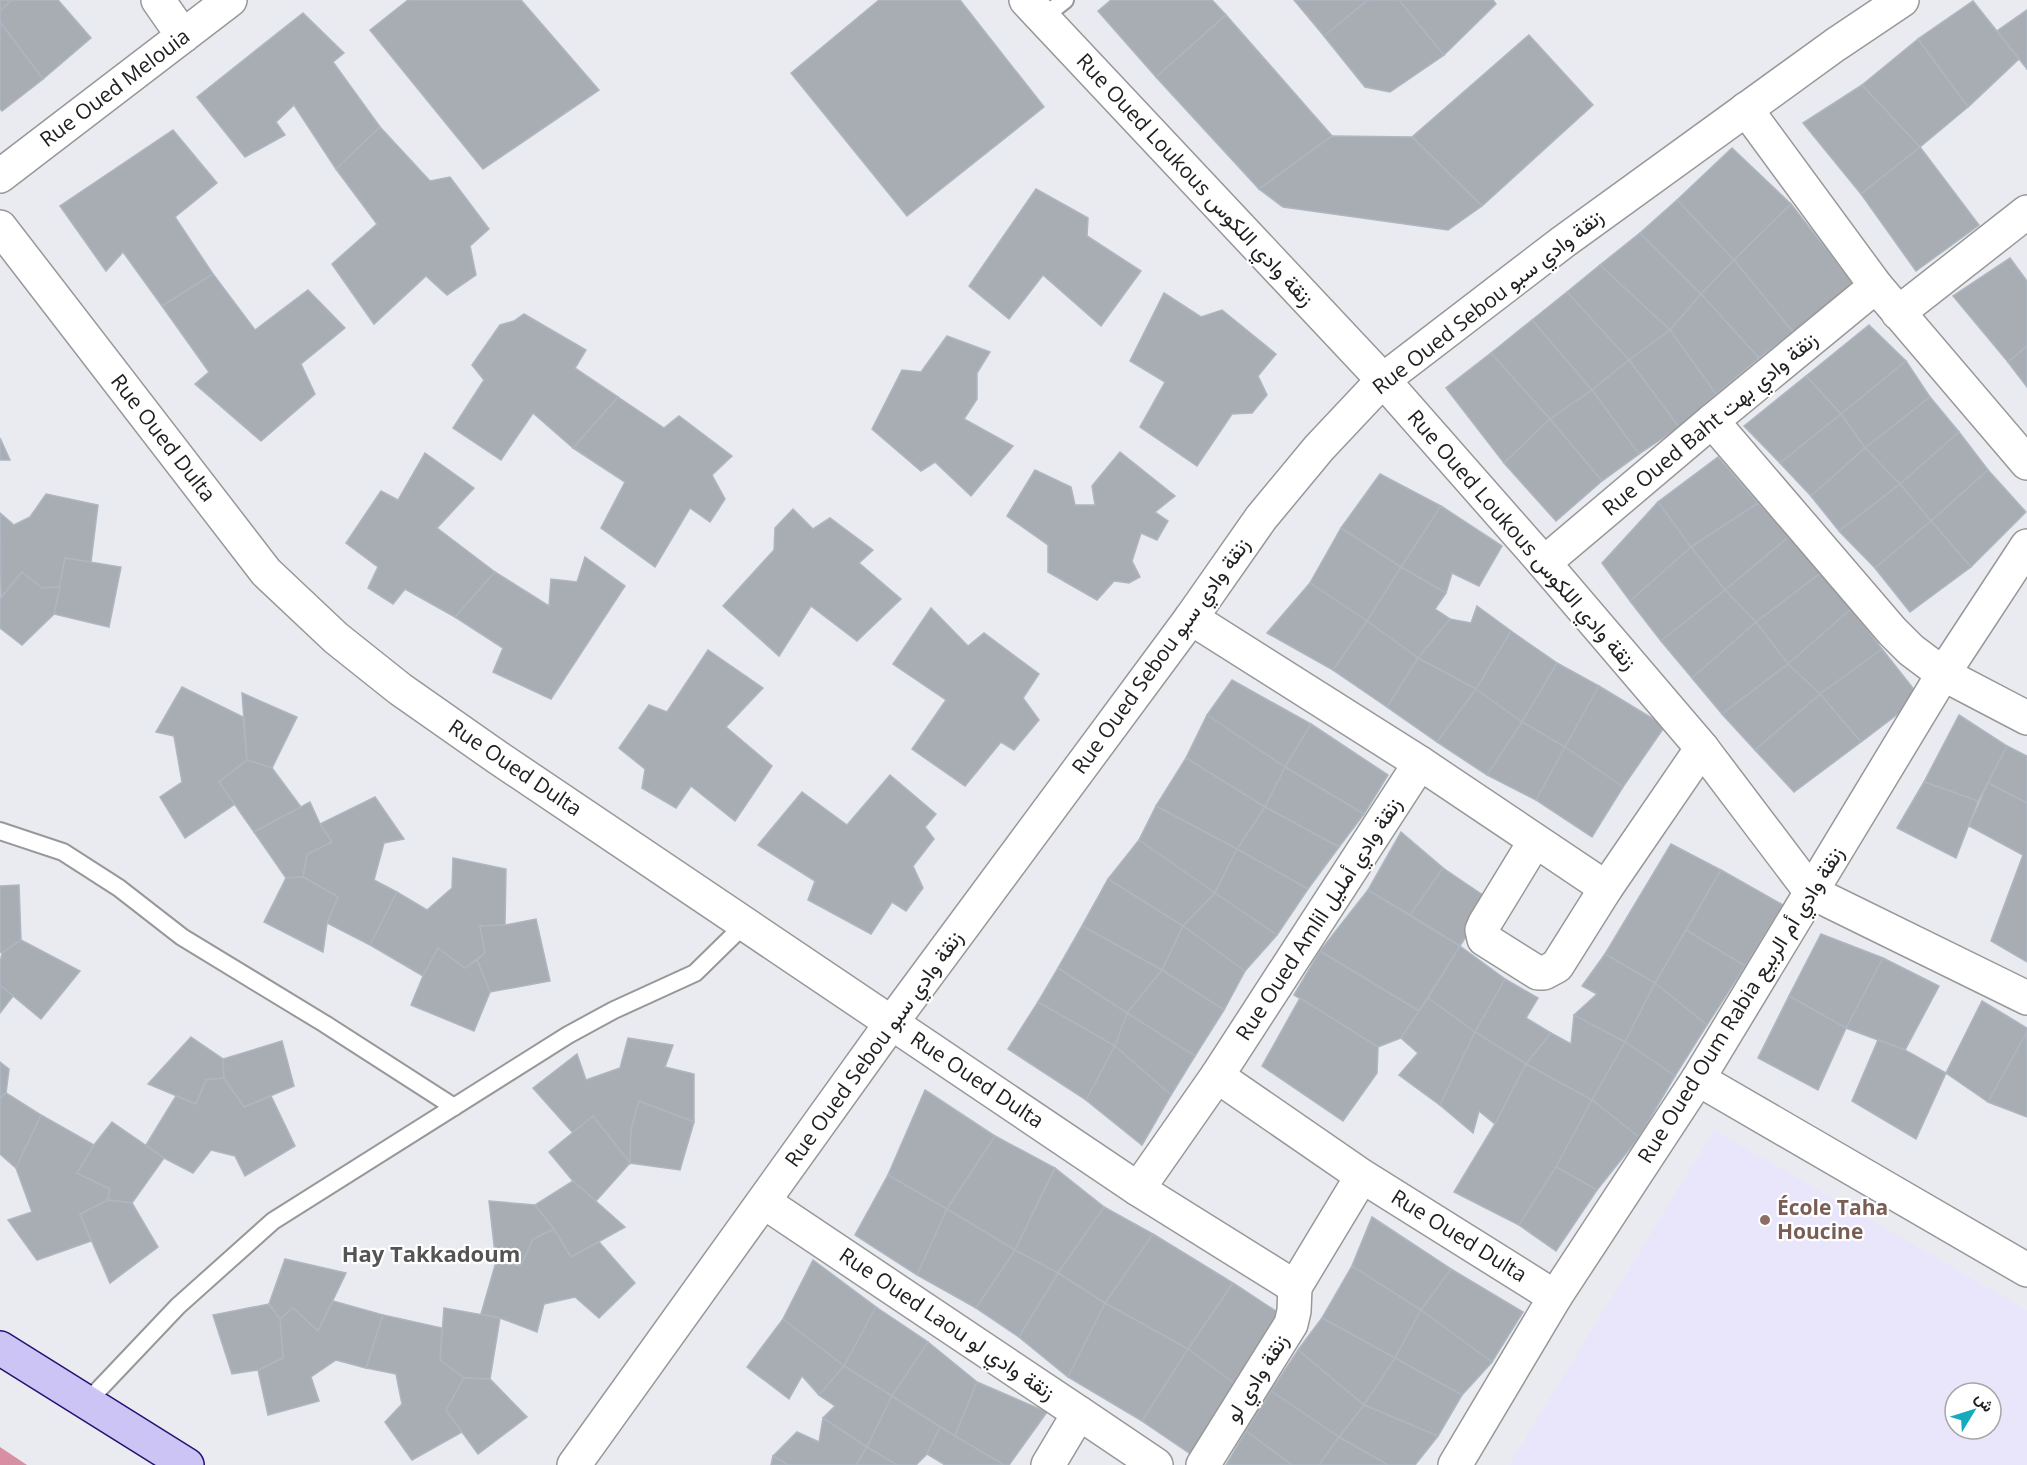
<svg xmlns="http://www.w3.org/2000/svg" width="2027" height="1465" font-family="'Open Sans',Vazirmatn,sans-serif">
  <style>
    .education { fill: #e9e6fc; fill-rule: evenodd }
    .pitch { fill: #d88fa3 }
    .building { fill: #a8adb3; stroke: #adb6c1; stroke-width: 1.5 }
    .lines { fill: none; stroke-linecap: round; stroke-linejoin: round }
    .lane-casing { stroke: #989898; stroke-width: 20 }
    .street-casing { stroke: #989898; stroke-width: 36 }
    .secondary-casing { stroke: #261071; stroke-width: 36 }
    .lane { stroke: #fff; stroke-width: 16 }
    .street { stroke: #fff; stroke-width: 33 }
    .secondary { stroke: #ccc4f4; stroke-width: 33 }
    .education-dot { fill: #8d6e63; stroke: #fff; stroke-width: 2 }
    .labels { text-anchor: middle; stroke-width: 4.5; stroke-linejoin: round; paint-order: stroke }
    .street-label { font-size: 21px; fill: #212121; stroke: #fff }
    .education-label { font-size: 21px; font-weight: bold; fill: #785e54; stroke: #fff; text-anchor: start }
    .neighbourhood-label { font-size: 22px; font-weight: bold; fill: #545454; stroke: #fff }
  </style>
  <rect width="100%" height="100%" fill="#e9ebf1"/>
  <!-- education -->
  <path class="education" d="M1714,1130L2027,1310V1465H1509ZM1955,1393H1991V1429H1955Z"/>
  <!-- pitch -->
  <polygon class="pitch" points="0,1447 27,1465 0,1465"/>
  <!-- building -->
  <g class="building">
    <polygon points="0,0 12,0 0,11"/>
    <polygon points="12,0 58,0 91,38 43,79 0,22 0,11"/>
    <polygon points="408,0 521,0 599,90 483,169 370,30"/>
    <polygon points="879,0 960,0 1044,107 907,216 791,73"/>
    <polygon points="1111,0 1212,0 1226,15 1156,77 1098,11"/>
    <polygon points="1294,0 1368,0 1324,36"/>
    <polygon points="1368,0 1399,0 1444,55 1390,92 1365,87 1324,36"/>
    <polygon points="1399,0 1493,0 1496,4 1444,55"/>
    <polygon points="1973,1 2019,59 1968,107 1918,39"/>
    <polygon points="2027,10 2027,69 1997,31"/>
    <polygon points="303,13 344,53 333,62 380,127 336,169 294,105 276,122 285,135 245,157 197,97"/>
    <polygon points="1226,15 1332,136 1259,189 1156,77"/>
    <polygon points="0,22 43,79 2,111 0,109"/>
    <polygon points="1529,35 1593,105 1482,206 1412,137"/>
    <polygon points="1918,39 1968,107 1920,147 1862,85"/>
    <polygon points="1862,85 1920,147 1861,194 1803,123"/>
    <polygon points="380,127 430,181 450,177 489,229 470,246 476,275 447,295 426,276 374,324 332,264 377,224 336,169"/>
    <polygon points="173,130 217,183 175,217 213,274 162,306 123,252 106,271 60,206"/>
    <polygon points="1332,136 1412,137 1482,206 1448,230 1283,207 1259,189"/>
    <polygon points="1920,147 1979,225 1916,271 1861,194"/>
    <polygon points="1732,148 1791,204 1734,260 1677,200"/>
    <polygon points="1036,189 1088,218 1087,236 1141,271 1101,326 1043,275 1009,319 969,286"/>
    <polygon points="1677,200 1734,260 1701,294 1640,233"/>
    <polygon points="1791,204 1855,286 1793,332 1734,260"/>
    <polygon points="1640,233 1701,294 1670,330 1600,265"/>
    <polygon points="2010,258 2027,281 2027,346 2008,362 1953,296"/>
    <polygon points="1734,260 1793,332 1759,358 1701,294"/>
    <polygon points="1600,265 1670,330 1629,360 1567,292"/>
    <polygon points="213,274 255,330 308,290 345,328 301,364 315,394 261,441 195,384 209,372 162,306"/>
    <polygon points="1567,292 1629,360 1592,390 1532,320"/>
    <polygon points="1164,293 1201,317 1222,310 1276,354 1258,376 1267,395 1252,413 1232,414 1197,466 1140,427 1165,382 1130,361"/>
    <polygon points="1701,294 1759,358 1716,394 1670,330"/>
    <polygon points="524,314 586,350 575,368 618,397 573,448 533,413 501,460 453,428 484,380 472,365 500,325 514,321"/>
    <polygon points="1532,320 1592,390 1550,419 1491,353"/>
    <polygon points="1869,325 1906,361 1841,414 1806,376"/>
    <polygon points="1670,330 1716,394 1679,427 1629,360"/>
    <polygon points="947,336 990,352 977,373 977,399 964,419 1013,446 971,496 935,462 921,471 872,429 902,370 921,372"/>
    <polygon points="2027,346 2027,387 2008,362"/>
    <polygon points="1491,353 1550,419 1504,463 1446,388"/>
    <polygon points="1629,360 1679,427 1639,454 1592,390"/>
    <polygon points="1906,361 1930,397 1865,448 1841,414"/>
    <polygon points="1806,376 1841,414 1780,463 1744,426"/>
    <polygon points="1592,390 1639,454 1602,481 1550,419"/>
    <polygon points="618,397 664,428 679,416 732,456 712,475 725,499 710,522 690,508 655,567 601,528 625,482 573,448"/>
    <polygon points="1930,397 1959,432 1900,484 1865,448"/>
    <polygon points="1841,414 1865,448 1811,496 1780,463"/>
    <polygon points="1550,419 1602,481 1556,521 1504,463"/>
    <polygon points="1959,432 1988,470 1931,521 1900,484"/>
    <polygon points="0,438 10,460 0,460"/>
    <polygon points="1865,448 1900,484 1839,531 1811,496"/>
    <polygon points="1120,452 1175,496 1155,512 1168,521 1157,540 1141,533 1132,561 1140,577 1129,583 1114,581 1097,600 1048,572 1048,545 1007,516 1035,470 1071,487 1075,505 1095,505 1092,486"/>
    <polygon points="425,453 474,488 437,528 495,572 455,617 405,589 393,604 368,588 378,567 346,543 381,491 398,500"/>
    <polygon points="1718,457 1758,503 1691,547 1658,502"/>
    <polygon points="1988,470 2026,512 1971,567 1931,521"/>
    <polygon points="1380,474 1441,506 1401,567 1341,528"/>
    <polygon points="1900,484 1931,521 1875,568 1839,531"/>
    <polygon points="46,494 98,505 91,562 65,558 60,587 42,588 22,572 1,597 0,513 14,525 30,517"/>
    <polygon points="1658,502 1691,547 1630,601 1602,563"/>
    <polygon points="1758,503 1791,535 1725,590 1691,547"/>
    <polygon points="1441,506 1502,546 1479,586 1452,573 1446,593 1401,567"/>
    <polygon points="793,509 813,529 830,518 873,550 859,563 901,599 857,641 811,606 779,656 723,606 774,550 775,528"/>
    <polygon points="1931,521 1971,567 1910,612 1875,568"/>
    <polygon points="1341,528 1401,567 1367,621 1310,583"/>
    <polygon points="1791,535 1822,572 1756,622 1725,590"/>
    <polygon points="1691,547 1725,590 1661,641 1630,601"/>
    <polygon points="585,557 625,586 551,699 493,672 503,648 455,617 495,572 549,606 551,579 577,582"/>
    <polygon points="65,558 121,567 109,627 54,614"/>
    <polygon points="1401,567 1446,593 1435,609 1450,619 1418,658 1367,621"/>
    <polygon points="22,572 42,588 60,587 54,614 22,645 0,628 0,599"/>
    <polygon points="1822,572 1851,609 1788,664 1756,622"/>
    <polygon points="1310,583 1367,621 1333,670 1267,633"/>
    <polygon points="1725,590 1756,622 1692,678 1661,641"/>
    <polygon points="1477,606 1511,631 1476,689 1418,658 1450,619 1471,623"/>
    <polygon points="931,608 968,646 984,633 1039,674 1023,698 1039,720 1014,750 1001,742 965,786 912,749 946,700 893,664"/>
    <polygon points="1851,609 1882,649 1820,694 1788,664"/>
    <polygon points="1367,621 1418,658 1387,707 1333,670"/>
    <polygon points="1756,622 1788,664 1722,714 1692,678"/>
    <polygon points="1511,631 1557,663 1522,722 1476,689"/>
    <polygon points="1882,649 1920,697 1861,742 1820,694"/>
    <polygon points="708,650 763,688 726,727 772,766 735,821 691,786 676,808 642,788 645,769 619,748 649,705 667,712"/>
    <polygon points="1418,658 1476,689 1437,742 1387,707"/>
    <polygon points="1557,663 1599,686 1565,747 1522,722"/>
    <polygon points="1788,664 1820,694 1755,750 1722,714"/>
    <polygon points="1232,680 1311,724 1285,767 1207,715"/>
    <polygon points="1599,686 1665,726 1623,787 1565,747"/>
    <polygon points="182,687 243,717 247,760 219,782 235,804 185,838 160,797 182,782 174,736 156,732"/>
    <polygon points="1476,689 1522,722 1487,775 1437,742"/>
    <polygon points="242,693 297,717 272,768 247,760"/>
    <polygon points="1820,694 1861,742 1794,792 1755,750"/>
    <polygon points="1207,715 1285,767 1265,807 1186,758"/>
    <polygon points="1959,715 2007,746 1978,801 1924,782"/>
    <polygon points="1522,722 1565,747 1536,800 1487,775"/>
    <polygon points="1311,724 1388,775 1364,814 1285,767"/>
    <polygon points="2007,746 2027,756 2027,803 1988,783"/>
    <polygon points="1565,747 1623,787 1592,837 1536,800"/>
    <polygon points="1186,758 1265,807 1237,849 1156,806"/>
    <polygon points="247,760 272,768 301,807 254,832 219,782"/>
    <polygon points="1285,767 1364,814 1339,847 1265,807"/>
    <polygon points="890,775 936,814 925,827 934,839 913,866 923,888 906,911 892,902 871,934 808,900 815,881 758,845 802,792 847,825"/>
    <polygon points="1924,782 1978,801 1956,858 1897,828"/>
    <polygon points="1988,783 2027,803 2027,962 1991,941 2023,855 1969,826"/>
    <polygon points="375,797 404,839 384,843 374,880 397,892 370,945 327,923 338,897 303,877 307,854 332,842 320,824"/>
    <polygon points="310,802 320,824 332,842 307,854 303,877 286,878 254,832"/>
    <polygon points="1156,806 1237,849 1215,893 1139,840"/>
    <polygon points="1265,807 1339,847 1308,889 1237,849"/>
    <polygon points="1401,832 1443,868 1410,915 1368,890"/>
    <polygon points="1139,840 1215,893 1183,926 1108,879"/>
    <polygon points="1671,844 1721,870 1655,983 1605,954"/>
    <polygon points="1237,849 1308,889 1277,935 1215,893"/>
    <polygon points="453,858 506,869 505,925 480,926 485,953 465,968 438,948 423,976 370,945 397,892 427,910 452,888"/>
    <polygon points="1443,868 1490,900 1460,946 1410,915"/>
    <polygon points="1721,870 1783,905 1745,966 1686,930"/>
    <polygon points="303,877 338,897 327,923 323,952 264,922 286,878"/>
    <polygon points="1108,879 1183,926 1162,970 1082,926"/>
    <polygon points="19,885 21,940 2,953 0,952 0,886"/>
    <polygon points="1368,890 1460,946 1419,1011 1320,951"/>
    <polygon points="1215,893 1277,935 1245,971 1183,926"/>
    <polygon points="536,919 550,981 490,992 477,960 485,953 480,926 505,925"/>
    <polygon points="1082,926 1162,970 1127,1013 1058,968"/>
    <polygon points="1183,926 1245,971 1224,1010 1162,970"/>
    <polygon points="1686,930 1745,966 1707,1025 1655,983"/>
    <polygon points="1821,934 1883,958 1846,1028 1789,996"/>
    <polygon points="21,940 80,971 41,1019 0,985 0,963 2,953"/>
    <polygon points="1460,946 1505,979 1475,1032 1428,998"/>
    <polygon points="438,948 465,968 477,960 490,992 474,1031 411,1005 423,976"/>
    <polygon points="1320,951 1419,1011 1401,1038 1378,1047 1294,995"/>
    <polygon points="1605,954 1655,983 1625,1042 1574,1015 1597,994 1582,986"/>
    <polygon points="1883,958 1939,986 1905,1050 1846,1028"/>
    <polygon points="1058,968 1127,1013 1115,1046 1038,1002"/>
    <polygon points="1162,970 1224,1010 1195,1056 1127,1013"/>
    <polygon points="1505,979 1538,998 1526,1018 1551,1033 1526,1064 1475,1032"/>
    <polygon points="1655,983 1707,1025 1675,1076 1625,1042"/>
    <polygon points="0,985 13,996 0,1013"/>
    <polygon points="1789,996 1846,1028 1818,1090 1758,1058"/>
    <polygon points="1300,998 1378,1047 1377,1073 1343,1121 1262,1066"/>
    <polygon points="1428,998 1475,1032 1440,1105 1399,1075 1418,1053 1401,1038"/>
    <polygon points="1982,1001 2027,1028 2027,1032 1988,1102 1946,1073"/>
    <polygon points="1038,1002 1115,1046 1086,1100 1008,1049"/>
    <polygon points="1127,1013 1195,1056 1171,1095 1115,1046"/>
    <polygon points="1574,1015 1625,1042 1592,1100 1526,1064 1551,1033 1571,1044"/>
    <polygon points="1475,1032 1526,1064 1495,1124 1479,1111 1473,1133 1440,1105"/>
    <polygon points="2027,1032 2027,1117 1988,1102"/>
    <polygon points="191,1037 223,1059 224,1078 206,1080 196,1104 148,1084"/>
    <polygon points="628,1038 673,1045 665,1067 694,1074 694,1122 639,1101 631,1129 630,1163 593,1116 573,1133 533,1088 577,1054 586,1080 620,1068"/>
    <polygon points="1878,1040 1905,1050 1946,1073 1916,1139 1852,1101"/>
    <polygon points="282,1041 294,1086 244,1107 224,1078 223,1059"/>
    <polygon points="1625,1042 1675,1076 1639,1137 1592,1100"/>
    <polygon points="1115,1046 1171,1095 1142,1145 1086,1100"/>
    <polygon points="0,1062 9,1069 6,1093 0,1098"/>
    <polygon points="1526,1064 1592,1100 1556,1167 1519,1225 1454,1192 1495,1124"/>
    <polygon points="224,1078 244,1107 271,1096 295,1146 245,1176 235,1156 211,1150 193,1173 164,1158 146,1145 176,1096 196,1104 206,1080"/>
    <polygon points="925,1090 995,1136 947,1209 888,1175"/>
    <polygon points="6,1093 41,1115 16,1168 0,1154 0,1098"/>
    <polygon points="1592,1100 1639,1137 1597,1190 1556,1167"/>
    <polygon points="639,1101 694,1122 680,1170 630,1163 631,1129"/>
    <polygon points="41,1115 94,1145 77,1173 110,1189 108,1200 80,1214 91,1241 37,1260 8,1220 32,1212 16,1168"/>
    <polygon points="593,1116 630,1163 596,1201 573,1181 549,1152"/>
    <polygon points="112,1122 164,1158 132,1203 108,1200 110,1189 77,1173 94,1145"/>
    <polygon points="995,1136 1055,1168 1015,1250 947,1209"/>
    <polygon points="1556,1167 1597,1190 1556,1251 1519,1225"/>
    <polygon points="1055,1168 1104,1207 1058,1273 1015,1250"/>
    <polygon points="888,1175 947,1209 917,1275 855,1235"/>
    <polygon points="573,1181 625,1227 571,1257 554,1229 535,1205"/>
    <polygon points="108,1200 132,1203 158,1247 110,1283 80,1214"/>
    <polygon points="489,1201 535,1205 554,1229 533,1239 521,1266 496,1262"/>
    <polygon points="1104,1207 1153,1234 1105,1303 1058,1273"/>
    <polygon points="947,1209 1015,1250 976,1308 917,1275"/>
    <polygon points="1372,1217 1451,1269 1421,1310 1352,1266"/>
    <polygon points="554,1229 571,1257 599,1242 635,1283 599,1318 575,1297 544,1304 537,1332 500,1318 481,1314 496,1262 521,1266 533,1239"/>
    <polygon points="1153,1234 1233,1283 1188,1349 1105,1303"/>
    <polygon points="1015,1250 1058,1273 1019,1337 976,1308"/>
    <polygon points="285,1259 346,1273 318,1331 293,1308 280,1319 269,1304"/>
    <polygon points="813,1260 876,1307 844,1366 783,1319"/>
    <polygon points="1352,1266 1421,1310 1395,1358 1322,1318"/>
    <polygon points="1451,1269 1523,1312 1492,1362 1421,1310"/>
    <polygon points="1058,1273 1105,1303 1068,1377 1019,1337"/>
    <polygon points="1233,1283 1288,1319 1239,1387 1188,1349"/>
    <polygon points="333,1301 383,1315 366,1368 336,1360 311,1377 319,1401 268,1415 258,1370 283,1358 280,1319 293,1308 318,1331"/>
    <polygon points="1105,1303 1188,1349 1142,1421 1068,1377"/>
    <polygon points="269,1304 280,1319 283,1358 258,1370 232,1374 213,1315"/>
    <polygon points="876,1307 928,1342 892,1396 844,1366"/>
    <polygon points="444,1308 500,1318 490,1379 464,1378 440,1360"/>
    <polygon points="1421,1310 1492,1362 1462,1395 1395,1358"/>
    <polygon points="383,1315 442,1328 440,1360 464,1378 446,1410 462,1432 412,1460 385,1422 402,1404 396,1374 366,1368"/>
    <polygon points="1322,1318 1395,1358 1364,1405 1298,1350"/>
    <polygon points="783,1319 844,1366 819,1395 802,1376 789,1399 747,1367"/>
    <polygon points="928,1342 977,1382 955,1436 892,1396"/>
    <polygon points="1188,1349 1239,1387 1192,1455 1142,1421"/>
    <polygon points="1298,1350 1364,1405 1339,1437 1271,1391"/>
    <polygon points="1395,1358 1462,1395 1438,1436 1364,1405"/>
    <polygon points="844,1366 892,1396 867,1447 823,1418 835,1406 819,1395"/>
    <polygon points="464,1378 490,1379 527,1417 478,1454 446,1410"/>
    <polygon points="977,1382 1047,1412 1009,1465 1004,1465 955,1436"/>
    <polygon points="1271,1391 1339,1437 1319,1465 1292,1465 1246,1431"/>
    <polygon points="892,1396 940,1427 927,1454 916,1465 897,1465 867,1447"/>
    <polygon points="1364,1405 1438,1436 1415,1465 1388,1465 1339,1437"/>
    <polygon points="823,1418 867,1447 856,1465 788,1465 773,1456 797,1432 819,1442"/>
    <polygon points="940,1427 955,1436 1004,1465 945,1465 927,1454"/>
    <polygon points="1246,1431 1292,1465 1226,1465"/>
    <polygon points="1339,1437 1388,1465 1319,1465"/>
    <polygon points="867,1447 897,1465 856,1465"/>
    <polygon points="773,1456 788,1465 771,1465"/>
  </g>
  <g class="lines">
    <!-- lane casing -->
    <g class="lane-casing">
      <g id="lane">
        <polyline points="1042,18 1065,0"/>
        <polyline points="0,831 63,852 119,888 182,937 325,1024 454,1107"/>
        <polyline points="86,1403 178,1306 273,1221 568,1035 614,1010 695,973 744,925"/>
      </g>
    </g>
    <!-- street casing -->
    <g class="street-casing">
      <g id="street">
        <polyline points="158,0 183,36"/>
        <polyline points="1026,0 1383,380 1544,563 1702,748 1811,892 2027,998"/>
        <polyline points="1746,109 1876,286 2027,463"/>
        <polyline points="0,176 230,0"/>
        <polyline points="0,227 266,572 336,638 400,689 497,757 1138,1189"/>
        <polyline points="1898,313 2027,212"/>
        <polyline points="1712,421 1892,631 1911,650 1943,674 2027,718"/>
        <polyline points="1544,563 1712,421 1876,286"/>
        <polyline points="1191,618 1420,763 1606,888"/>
        <polyline points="1535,841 1485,923 1482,930 1484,939 1538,973 1544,973 1557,966 1606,888 1702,748"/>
        <polyline points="1217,1076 1420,763"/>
        <polyline points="1698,1079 2027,1270"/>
        <polyline points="1362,1176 1295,1287 1138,1189 1217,1076 1362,1176 1555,1297"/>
        <polyline points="764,1202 1079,1413 1048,1465"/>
        <polyline points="1079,1413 1156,1465"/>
        <polyline points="574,1465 892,1022 1191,618 1261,518 1319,448 1383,380 1563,242 1835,45 1902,0"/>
        <polyline points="1203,1465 1291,1324 1294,1311 1295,1287"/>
        <polyline points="1455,1465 1555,1297 1698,1079 1943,674 2027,546"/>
      </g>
    </g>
    <!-- secondary casing -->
    <g class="secondary-casing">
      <polyline id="secondary" points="0,1348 187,1465"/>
    </g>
    <!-- lane -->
    <use href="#lane" class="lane"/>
    <!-- street -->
    <use href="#street" class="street"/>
    <!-- secondary -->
    <use href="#secondary" class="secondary"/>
  </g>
  <!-- markers -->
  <circle class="education-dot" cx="1765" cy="1220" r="6"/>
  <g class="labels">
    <!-- street labels -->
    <g class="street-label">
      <text transform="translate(115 88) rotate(-37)" y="7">Rue Oued Melouia</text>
      <text transform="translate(1195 180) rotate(47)" y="7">Rue Oued Loukous زنقة وادي اللكوس</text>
      <text transform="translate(1488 302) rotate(-38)" y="7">Rue Oued Sebou زنقة وادي سبو</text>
      <text transform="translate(1710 424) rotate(-40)" y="7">Rue Oued Baht زنقة وادي بهت</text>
      <text transform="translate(163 438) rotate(52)" y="7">Rue Oued Dulta</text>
      <text transform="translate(1522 540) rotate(49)" y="7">Rue Oued Loukous زنقة وادي اللكوس</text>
      <text transform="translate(1161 656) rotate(-54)" y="7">Rue Oued Sebou زنقة وادي سبو</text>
      <text transform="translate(515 768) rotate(34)" y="7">Rue Oued Dulta</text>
      <text transform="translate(1319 919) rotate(-57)" y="7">Rue Oued Amlil زنقة وادي أمليل</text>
      <text transform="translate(1741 1005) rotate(-58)" y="7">Rue Oued Oum Rabia زنقة وادي أم الربيع</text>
      <text transform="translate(874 1049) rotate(-54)" y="7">Rue Oued Sebou زنقة وادي سبو</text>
      <text transform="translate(977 1080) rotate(34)" y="7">Rue Oued Dulta</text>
      <text transform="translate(1459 1236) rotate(32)" y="7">Rue Oued Dulta</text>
      <text transform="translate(947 1324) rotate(34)" y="7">Rue Oued Laou زنقة وادي لو</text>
      <text transform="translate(1257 1378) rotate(-58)" y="7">زنقة وادي لو</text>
    </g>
    <!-- education labels -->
    <g class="education-label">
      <text x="1777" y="1215">École Taha<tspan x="1777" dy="24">Houcine</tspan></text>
    </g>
    <!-- neighbourhood labels -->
    <g class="neighbourhood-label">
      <text x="431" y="1262">Hay Takkadoum</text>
    </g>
  </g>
  <!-- north arrow -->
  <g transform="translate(1973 1411) rotate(52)"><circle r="28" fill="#ffffff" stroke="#a6a6a6" stroke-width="1.5"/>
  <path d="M0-4.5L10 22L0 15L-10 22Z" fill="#14abbf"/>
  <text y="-9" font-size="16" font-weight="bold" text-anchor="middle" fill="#212121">ش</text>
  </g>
</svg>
